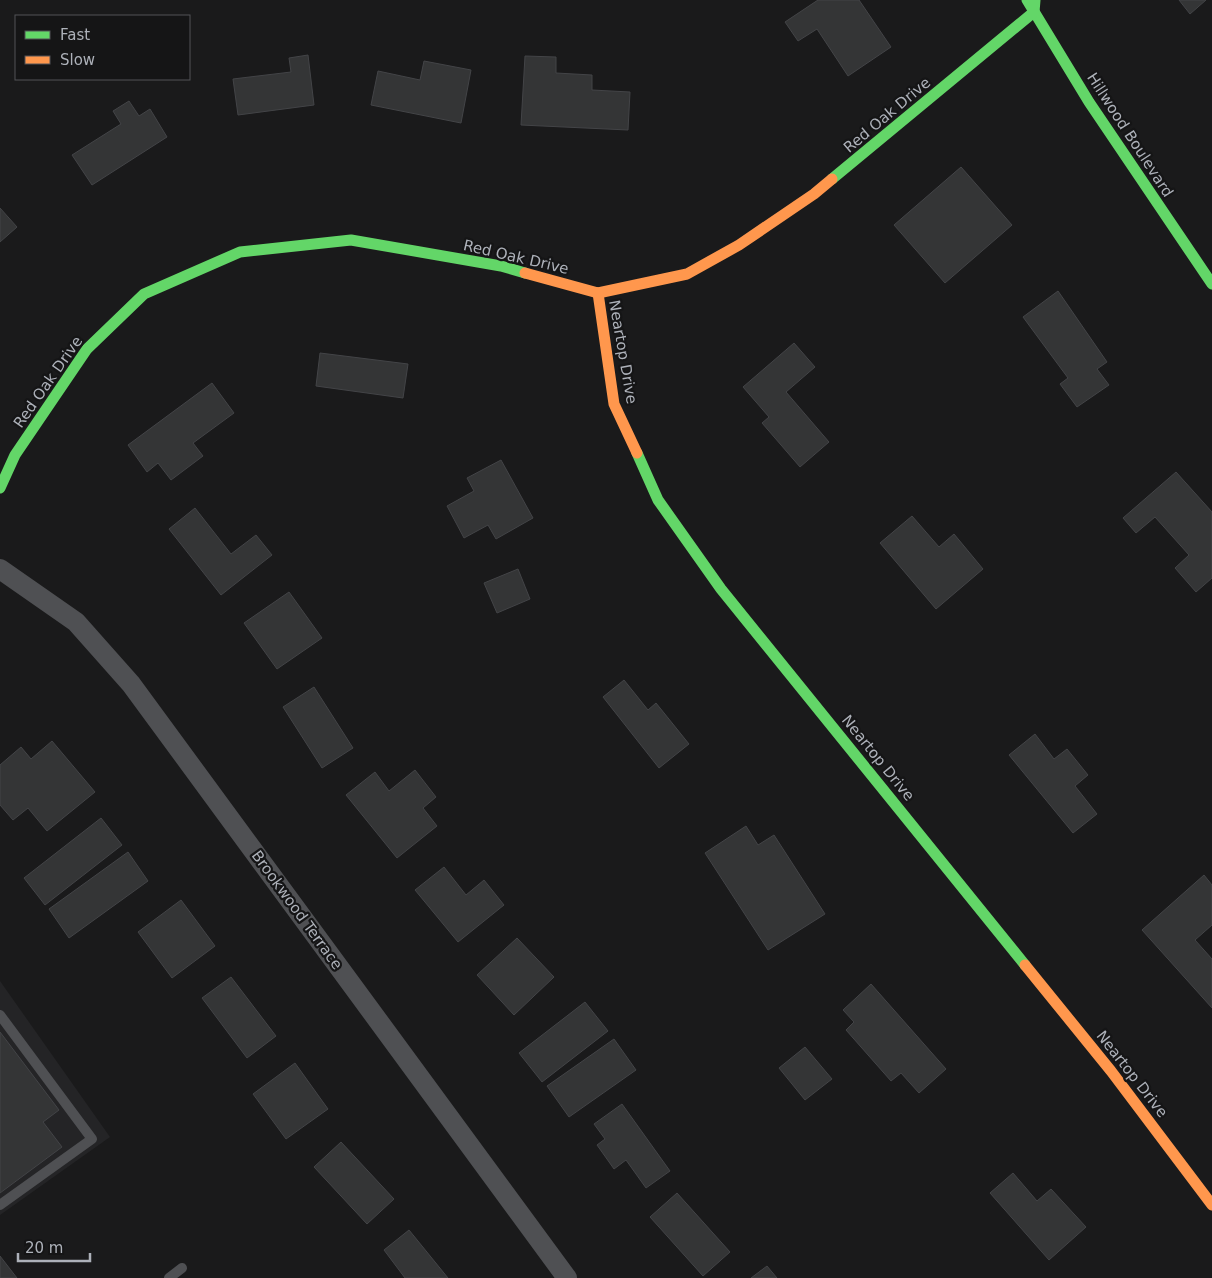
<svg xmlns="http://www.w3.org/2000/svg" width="1212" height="1278" font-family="'DejaVu Sans',sans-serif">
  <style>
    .built { fill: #242426 }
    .building { fill: #343536; stroke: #434447 }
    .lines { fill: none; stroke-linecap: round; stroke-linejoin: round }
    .lane { stroke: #4f5053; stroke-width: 10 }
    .street { stroke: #4f5053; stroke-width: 20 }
    .fast { stroke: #63d668; stroke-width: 11 }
    .slow { stroke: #ff974d; stroke-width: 11 }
    .labels { text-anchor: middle; stroke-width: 4.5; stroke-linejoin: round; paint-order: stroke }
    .street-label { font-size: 15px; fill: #adb1b9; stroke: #151516 }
  </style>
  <rect width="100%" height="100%" fill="#1a1a1b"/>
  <!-- built -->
  <polygon class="built" points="0,981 110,1137 0,1215"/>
  <!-- building -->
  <g class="building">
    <polygon points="818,0 859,0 891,47 848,76 817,29 798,41 785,22"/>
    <polygon points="1179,0 1206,0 1190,14"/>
    <polygon points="308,55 314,105 238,115 233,79 291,72 289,58"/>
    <polygon points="525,56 556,57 556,73 592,75 592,90 630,92 628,130 521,125"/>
    <polygon points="424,61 471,70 461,123 371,105 378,71 420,80"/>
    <polygon points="129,101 139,116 150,109 167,137 92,185 72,155 121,124 113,111"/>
    <polygon points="961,167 1012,225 945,283 894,225"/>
    <polygon points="0,208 17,227 0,242"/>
    <polygon points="1058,291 1107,362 1097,369 1109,385 1077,407 1060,384 1068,378 1023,317"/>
    <polygon points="794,343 815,367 786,392 829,442 800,467 762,423 769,417 743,387"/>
    <polygon points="320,353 408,364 403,398 316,386"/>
    <polygon points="212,383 234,413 193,443 203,456 171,480 158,463 147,472 128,445"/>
    <polygon points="501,460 533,518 496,539 488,525 464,538 447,506 474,491 467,478"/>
    <polygon points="1176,472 1212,512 1212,578 1196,592 1175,568 1189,555 1155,517 1136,533 1123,518"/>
    <polygon points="195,508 231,554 256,535 272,555 221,595 169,529"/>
    <polygon points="912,516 939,547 954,534 983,569 936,609 880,543"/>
    <polygon points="518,569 530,599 497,613 484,583"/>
    <polygon points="289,592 322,638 277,669 244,623"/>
    <polygon points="624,680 648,710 656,703 689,744 659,768 603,697"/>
    <polygon points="314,687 353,748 322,768 283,707"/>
    <polygon points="1035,734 1054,759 1067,749 1088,775 1075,786 1097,814 1073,833 1009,755"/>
    <polygon points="52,741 95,792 47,831 28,808 13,820 0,805 0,765 21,747 31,759"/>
    <polygon points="415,770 436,797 423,808 437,826 397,858 346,795 375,772 389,791"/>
    <polygon points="101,818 122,845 45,905 24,878"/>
    <polygon points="746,826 758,845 774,835 825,914 768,950 705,853"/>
    <polygon points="128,852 148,881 69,938 49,909"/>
    <polygon points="444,867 466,895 484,880 504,905 458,942 415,890"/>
    <polygon points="1204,875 1212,885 1212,925 1195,940 1212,959 1212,1008 1142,930"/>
    <polygon points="181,900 215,946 172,978 138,932"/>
    <polygon points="517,938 554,977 514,1015 477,975"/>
    <polygon points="231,977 276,1036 247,1058 202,998"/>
    <polygon points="871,984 946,1069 919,1093 901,1073 891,1081 846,1030 854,1022 843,1010"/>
    <polygon points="585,1002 608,1031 542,1082 519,1053"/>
    <polygon points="0,1032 59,1110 43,1122 62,1147 0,1193"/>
    <polygon points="614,1039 636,1070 569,1117 547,1086"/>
    <polygon points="805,1047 832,1079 805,1100 779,1068"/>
    <polygon points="295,1063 328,1109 286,1139 253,1094"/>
    <polygon points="622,1104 670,1171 646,1188 626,1160 614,1169 597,1145 605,1139 594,1124"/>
    <polygon points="341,1142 394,1199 367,1224 314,1167"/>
    <polygon points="1013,1173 1037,1201 1051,1189 1086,1227 1049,1260 990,1193"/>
    <polygon points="677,1193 730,1252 703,1276 650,1217"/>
    <polygon points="409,1230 448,1278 405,1278 384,1250"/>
    <polygon points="0,1256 17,1278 0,1278"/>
    <polygon points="767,1266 777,1278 751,1278"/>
  </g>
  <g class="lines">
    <!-- lane -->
    <g class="lane">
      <polyline points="0,1015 92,1139 0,1205"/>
      <polyline points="169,1278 182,1268"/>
    </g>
    <!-- street -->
    <polyline class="street" points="0,569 76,622 131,684 567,1278"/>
    <!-- fast -->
    <g class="fast">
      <polyline points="1027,0 1089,102 1212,284"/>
      <polyline points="832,179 1034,12 1035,0"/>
      <polyline points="637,453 658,500 721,589 1025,965"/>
      <polyline points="0,488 15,455 87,349 144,294 240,252 351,240 501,266 525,273"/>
    </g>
    <!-- slow -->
    <g class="slow">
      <polyline points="525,273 598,293 687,274 739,245 814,194 832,179"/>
      <polyline points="598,293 614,404 637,453"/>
      <polyline points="1025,965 1111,1071 1212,1205"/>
    </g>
  </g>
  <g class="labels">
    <!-- street labels -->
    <g class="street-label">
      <text transform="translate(887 115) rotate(-40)" y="5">Red Oak Drive</text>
      <text transform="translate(1130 135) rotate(57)" y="5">Hillwood Boulevard</text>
      <text transform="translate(516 257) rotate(13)" y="5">Red Oak Drive</text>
      <text transform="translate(623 352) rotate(80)" y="5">Neartop Drive</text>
      <text transform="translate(48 382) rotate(-55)" y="5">Red Oak Drive</text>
      <text transform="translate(878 758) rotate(51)" y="5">Neartop Drive</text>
      <text transform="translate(297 910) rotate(54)" y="5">Brookwood Terrace</text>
      <text transform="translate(1132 1074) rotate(52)" y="5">Neartop Drive</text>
    </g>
  </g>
  <!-- legend -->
  <rect x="15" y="15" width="175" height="65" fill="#151516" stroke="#525357"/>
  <rect x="25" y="31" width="25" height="8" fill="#63d668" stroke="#525357"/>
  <text x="60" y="40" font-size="15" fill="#adb1b9">Fast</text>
  <rect x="25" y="56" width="25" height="8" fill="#ff974d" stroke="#525357"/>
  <text x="60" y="65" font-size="15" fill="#adb1b9">Slow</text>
  <!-- scale -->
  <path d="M18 1253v8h72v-8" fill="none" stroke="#adb1b9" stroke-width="2.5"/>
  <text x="25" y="1253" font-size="15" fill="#adb1b9" stroke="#151516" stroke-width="4" paint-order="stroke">20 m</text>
</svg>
